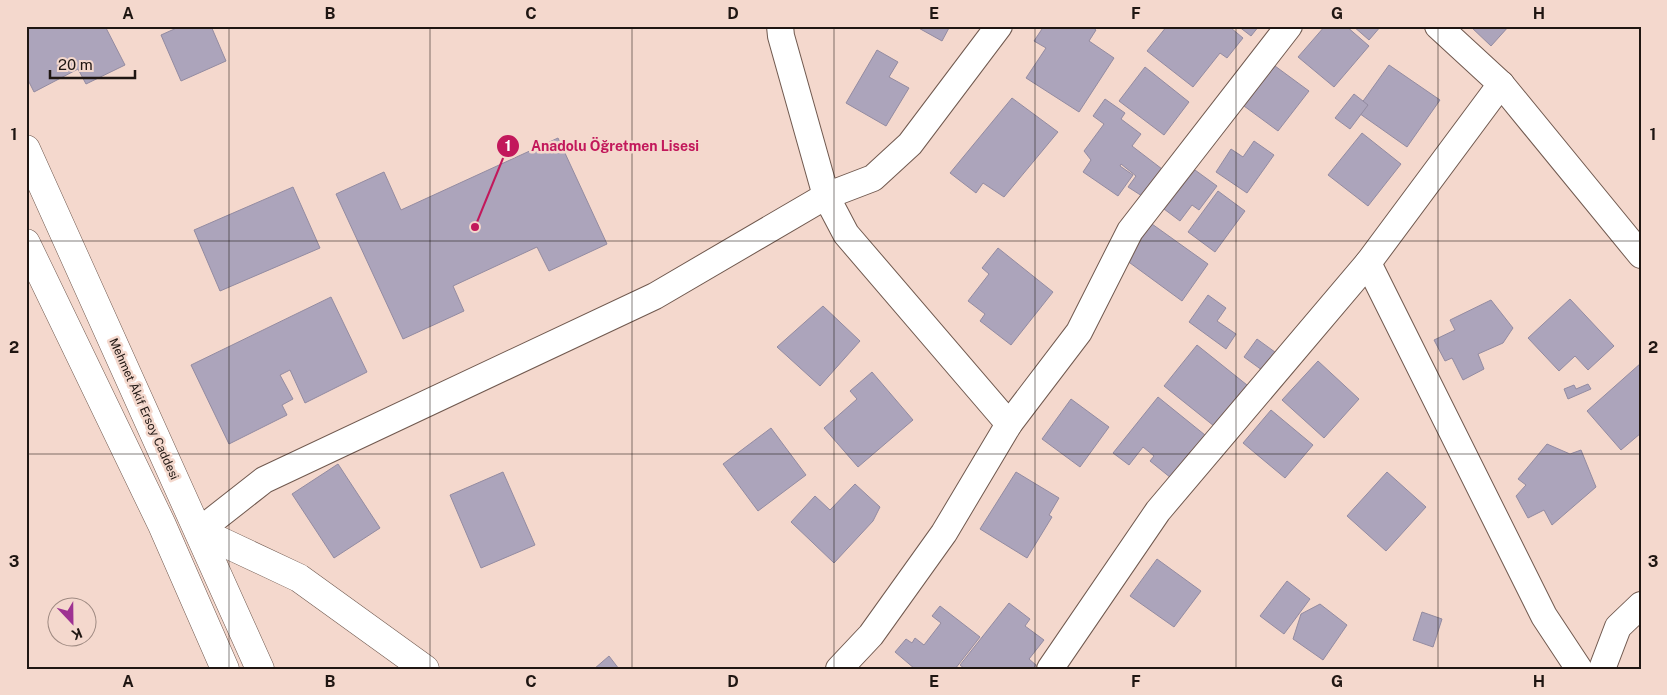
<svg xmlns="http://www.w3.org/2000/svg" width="1667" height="695" font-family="'Public Sans',sans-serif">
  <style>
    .building { fill: #aca4bb; stroke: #938ba1 }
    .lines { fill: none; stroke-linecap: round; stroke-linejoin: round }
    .minor-casing { stroke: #70594f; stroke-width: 28 }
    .tertiary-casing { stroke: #70594f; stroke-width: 29 }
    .secondary-casing { stroke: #70594f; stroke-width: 29 }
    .minor { stroke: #fff; stroke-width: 26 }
    .tertiary { stroke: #fff; stroke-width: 28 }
    .secondary { stroke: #fff; stroke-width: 28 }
    .grid { fill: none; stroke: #1f1612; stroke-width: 1; stroke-opacity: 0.55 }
    .labels { text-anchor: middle; stroke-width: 5; stroke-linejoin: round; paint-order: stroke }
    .street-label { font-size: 12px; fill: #1f1612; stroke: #f4d8cd }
    .leader { fill: none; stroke: #c2185b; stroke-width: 2 }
    .callout-dot { fill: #c2185b; stroke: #f4d8cd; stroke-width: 2 }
    .mark-label { font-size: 15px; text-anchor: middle; font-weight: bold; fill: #fff }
    .callout-label { font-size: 14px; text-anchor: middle; font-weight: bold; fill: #c2185b; stroke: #f4d8cd; stroke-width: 5; stroke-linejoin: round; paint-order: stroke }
    .neatline { fill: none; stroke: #1f1612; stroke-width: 2 }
    .grid-label { font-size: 16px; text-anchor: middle; font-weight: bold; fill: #1f1612 }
  </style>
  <rect width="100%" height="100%" fill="#f4d8cd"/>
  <!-- building -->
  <g class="building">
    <polygon points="34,26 105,26 125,65 86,84 78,69 34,92 26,76 26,30"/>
    <polygon points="181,26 211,26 226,61 181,81 161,35"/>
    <polygon points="915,26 950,26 942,41"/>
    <polygon points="1044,26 1091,26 1096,30 1089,41 1114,58 1079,112 1026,78 1046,48 1034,41"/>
    <polygon points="1167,26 1232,26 1231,28 1243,38 1227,58 1220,53 1193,87 1147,51"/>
    <polygon points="1238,26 1259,26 1251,36"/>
    <polygon points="1325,26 1346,26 1369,46 1334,87 1298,57"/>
    <polygon points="1353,26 1381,26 1369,40"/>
    <polygon points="1470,26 1509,26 1491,46"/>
    <polygon points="877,50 898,62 889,77 909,88 886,126 846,103"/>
    <polygon points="1389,65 1440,100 1407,147 1356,111"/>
    <polygon points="1275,66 1309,91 1278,131 1244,106"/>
    <polygon points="1145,67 1189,102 1164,135 1119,101"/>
    <polygon points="1354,94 1368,105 1350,129 1335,118"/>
    <polygon points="1012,98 1058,132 1004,197 983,183 976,193 950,173"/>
    <polygon points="1105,99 1125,113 1121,119 1141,134 1132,146 1162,169 1142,196 1128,187 1136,176 1121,164 1120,166 1133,175 1118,196 1083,172 1091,160 1084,151 1104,124 1093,116"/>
    <polygon points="1362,133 1401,164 1368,206 1328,175"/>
    <polygon points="558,138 607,244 549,271 537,247 453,286 464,311 403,339 336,194 384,172 401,210"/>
    <polygon points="1254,141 1274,155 1247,193 1216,172 1231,149 1243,157"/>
    <polygon points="1195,170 1217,186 1199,210 1192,205 1180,221 1164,209"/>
    <polygon points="293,187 320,248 220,291 194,230"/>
    <polygon points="1218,191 1245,211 1215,252 1188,232"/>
    <polygon points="1152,224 1208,264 1182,301 1126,260"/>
    <polygon points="998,248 1053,292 1011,345 980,321 985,314 968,301 989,274 982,268"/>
    <polygon points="1208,295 1226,308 1217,321 1236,334 1226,349 1189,322"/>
    <polygon points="331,297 367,372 305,403 290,370 280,375 293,399 282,405 287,415 229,444 191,365"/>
    <polygon points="1570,299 1614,346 1588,370 1575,356 1559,371 1528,338"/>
    <polygon points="1491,300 1513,328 1503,343 1478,354 1484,369 1463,380 1452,358 1445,361 1434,340 1455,330 1450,320"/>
    <polygon points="823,306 860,341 820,386 777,347"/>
    <polygon points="1257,339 1279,355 1266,373 1244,357"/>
    <polygon points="1197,345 1247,385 1214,426 1164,386"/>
    <polygon points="1318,361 1359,399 1324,438 1282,400"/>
    <polygon points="1641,363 1641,433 1621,450 1587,411"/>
    <polygon points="872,372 913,420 858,467 824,428 857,399 850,391"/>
    <polygon points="1588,384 1591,389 1568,399 1564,389 1574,385 1576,389"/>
    <polygon points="1158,397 1205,435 1171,478 1150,461 1154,456 1143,447 1129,465 1113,453"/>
    <polygon points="1071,399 1109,427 1080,467 1042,439"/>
    <polygon points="1271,410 1313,445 1285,478 1243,443"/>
    <polygon points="771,428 806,475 758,511 723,464"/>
    <polygon points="1547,444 1570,454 1581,450 1596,487 1552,525 1544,510 1528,518 1516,496 1526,485 1518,479"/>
    <polygon points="338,464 380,528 334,558 292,494"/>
    <polygon points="503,472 535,545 481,568 450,495"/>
    <polygon points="1016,472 1059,498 1049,515 1052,517 1027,558 980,529"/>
    <polygon points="1387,472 1426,507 1386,551 1347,516"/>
    <polygon points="855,484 880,507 873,521 834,563 791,522 815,496 830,510"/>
    <polygon points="1157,559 1201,591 1174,627 1130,596"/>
    <polygon points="1287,581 1310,599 1284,634 1260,616"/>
    <polygon points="1009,603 1030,619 1025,626 1044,640 1029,659 1036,665 1033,669 965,669 960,665"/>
    <polygon points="1320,604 1347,625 1323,660 1293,639 1301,614"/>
    <polygon points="940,606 980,637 955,669 915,669 895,652 906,639 912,643 915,638 924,645 941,623 932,616"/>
    <polygon points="1422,612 1442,619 1433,647 1413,640"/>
    <polygon points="609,656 619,669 594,669"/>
  </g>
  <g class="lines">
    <!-- minor casing -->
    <g class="minor-casing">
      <g id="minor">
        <polyline points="780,26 781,36 826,196 846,234 1009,424"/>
        <polyline points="1438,26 1501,84 1641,255"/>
        <polyline points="1368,263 1544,616 1579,669"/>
        <polyline points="199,531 264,480 655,296 826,196 873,178 910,144 999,26"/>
        <polyline points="839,669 871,635 944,533 1009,424 1079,332 1130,231 1289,26"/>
        <polyline points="1050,669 1158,511 1368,263 1501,84"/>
        <polyline points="1602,669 1618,627 1641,605"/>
      </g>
    </g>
    <!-- tertiary casing -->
    <g class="tertiary-casing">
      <polyline id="tertiary" points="199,531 299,578 425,669"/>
    </g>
    <!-- secondary casing -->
    <g class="secondary-casing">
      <g id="secondary">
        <polyline points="26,149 260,669"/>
        <polyline points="26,243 162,525 225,669"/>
      </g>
    </g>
    <!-- minor -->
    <use href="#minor" class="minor"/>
    <!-- tertiary -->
    <use href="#tertiary" class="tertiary"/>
    <!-- secondary -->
    <use href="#secondary" class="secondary"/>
  </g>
  <!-- grid -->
  <path class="grid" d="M229,26V669M430,26V669M632,26V669M834,26V669M1035,26V669M1236,26V669M1438,26V669M26,241H1641M26,454H1641"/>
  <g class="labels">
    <!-- street labels -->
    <g class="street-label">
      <text transform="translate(144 409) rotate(66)" y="4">Mehmet Âkif Ersoy Caddesi</text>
    </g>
  </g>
  <!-- callouts -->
  <path class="leader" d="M475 227L508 146"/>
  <g class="callout-dot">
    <circle cx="475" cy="227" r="5"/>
    <circle cx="508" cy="146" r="12"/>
  </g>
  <g class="mark-label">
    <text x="508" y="151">1</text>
  </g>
  <g class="callout-label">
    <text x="615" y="151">Anadolu Öğretmen Lisesi</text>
  </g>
  <!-- border -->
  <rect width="1667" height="695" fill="none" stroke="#f4d8cd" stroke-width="55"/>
  <!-- north arrow -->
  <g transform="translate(72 622) rotate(158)"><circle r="24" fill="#f4d8cd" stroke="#9f8a82"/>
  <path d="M0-4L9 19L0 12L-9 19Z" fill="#9e3292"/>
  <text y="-8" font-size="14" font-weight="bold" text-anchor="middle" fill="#1f1612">K</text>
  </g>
  <!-- scale -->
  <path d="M50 70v8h85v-8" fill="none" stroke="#1f1612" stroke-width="2.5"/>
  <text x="58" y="70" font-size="15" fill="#1f1612" stroke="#f4d8cd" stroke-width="4" paint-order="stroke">20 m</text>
  <rect x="28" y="28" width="1612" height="640" class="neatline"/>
  <g class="grid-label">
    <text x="128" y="19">A</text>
    <text x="330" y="19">B</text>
    <text x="531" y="19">C</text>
    <text x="733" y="19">D</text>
    <text x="934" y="19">E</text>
    <text x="1136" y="19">F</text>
    <text x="1337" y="19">G</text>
    <text x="1539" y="19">H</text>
    <text x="14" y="140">1</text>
    <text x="1653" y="140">1</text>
    <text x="14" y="353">2</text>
    <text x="1653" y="353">2</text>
    <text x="14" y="567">3</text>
    <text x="1653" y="567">3</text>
    <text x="128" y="687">A</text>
    <text x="330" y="687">B</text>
    <text x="531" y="687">C</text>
    <text x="733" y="687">D</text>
    <text x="934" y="687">E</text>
    <text x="1136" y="687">F</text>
    <text x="1337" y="687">G</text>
    <text x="1539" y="687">H</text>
  </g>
</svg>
